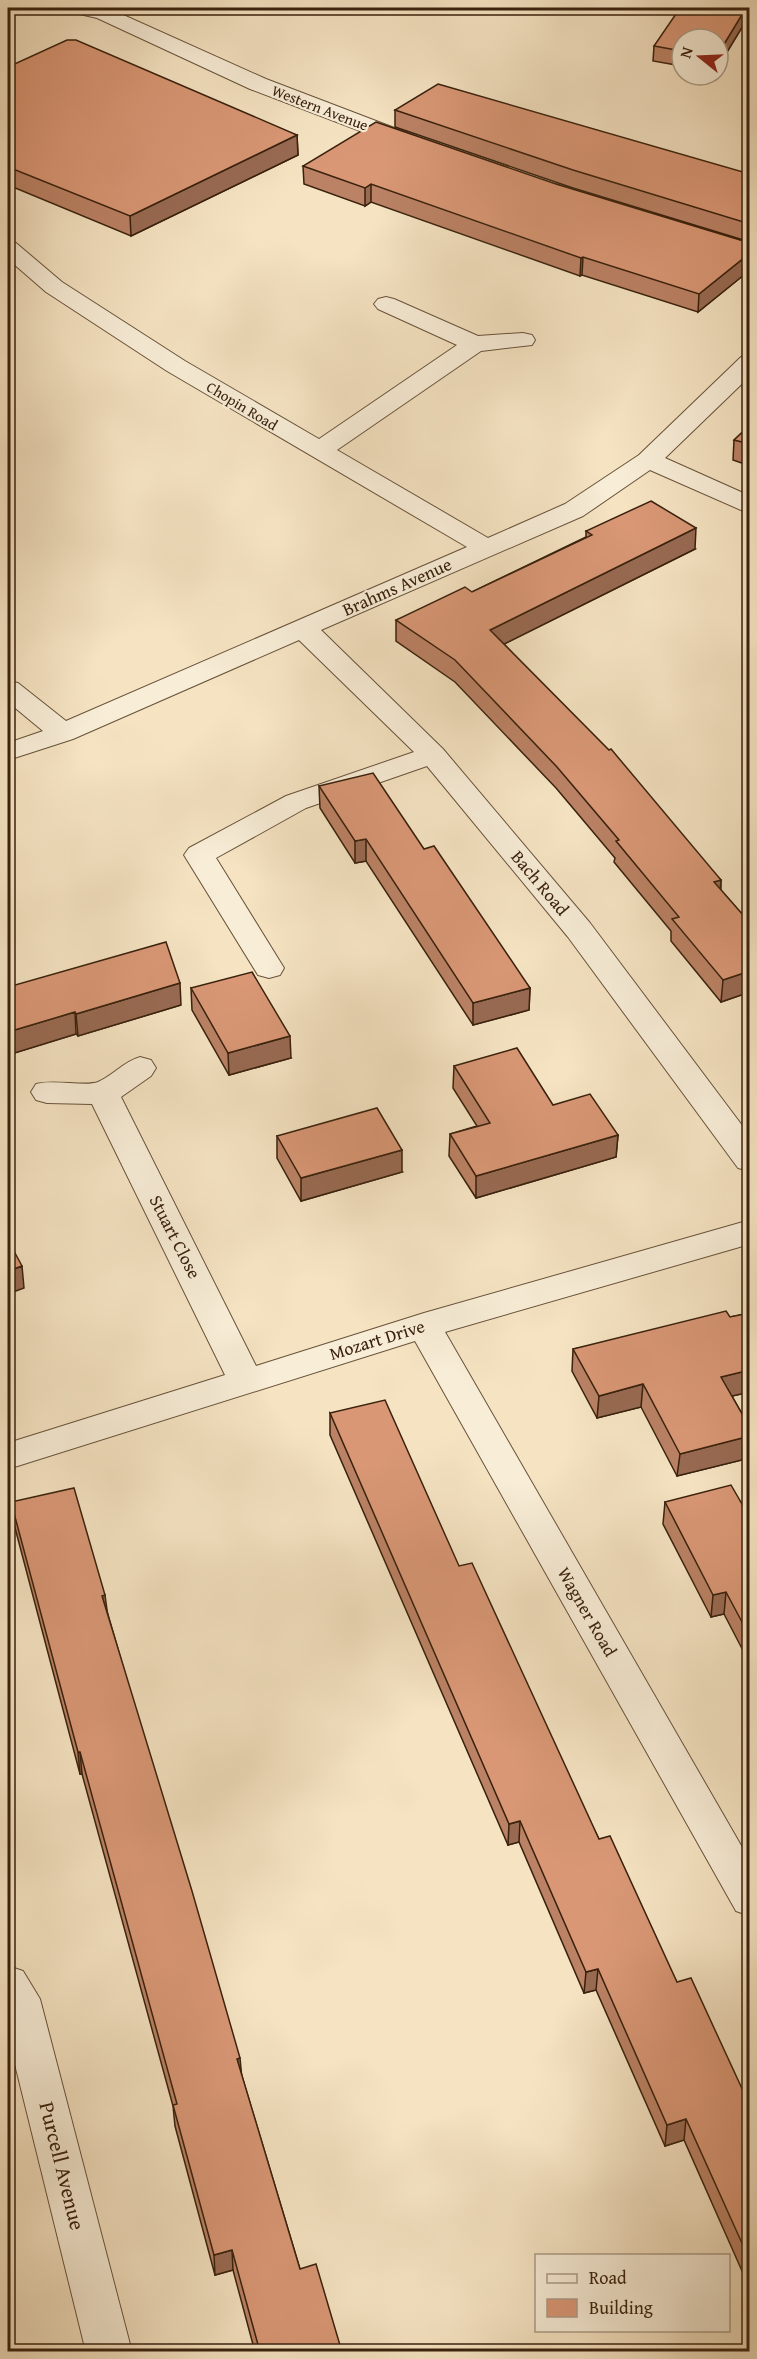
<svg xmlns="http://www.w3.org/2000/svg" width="757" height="2359" font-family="'Gentium Book Plus',serif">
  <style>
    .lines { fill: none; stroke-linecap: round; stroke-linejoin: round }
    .minor-casing { stroke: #68523a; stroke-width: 2 }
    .minor { fill: #f8edd7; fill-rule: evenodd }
    .wall { fill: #bb8265; stroke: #39210d; stroke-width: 1.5 }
    .shaded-wall { fill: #986a52; stroke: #39210d; stroke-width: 1.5 }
    .building { fill: #d99775; stroke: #39210d; stroke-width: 1.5 }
    .labels { text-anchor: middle; stroke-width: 4.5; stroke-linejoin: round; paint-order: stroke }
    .far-street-label { font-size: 15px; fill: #39210d; stroke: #f8edd7 }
    .street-label { font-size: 18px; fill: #39210d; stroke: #f8edd7 }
    .near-street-label { font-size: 21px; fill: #39210d; stroke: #f8edd7 }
  </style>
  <rect width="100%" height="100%" fill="#f5e3c2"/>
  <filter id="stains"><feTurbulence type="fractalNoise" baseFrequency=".00333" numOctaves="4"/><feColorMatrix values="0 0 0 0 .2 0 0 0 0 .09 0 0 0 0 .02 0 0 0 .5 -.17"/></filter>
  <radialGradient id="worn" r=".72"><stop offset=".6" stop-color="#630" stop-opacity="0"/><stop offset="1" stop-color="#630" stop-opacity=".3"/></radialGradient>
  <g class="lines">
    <!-- minor casing -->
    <g class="minor-casing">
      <g id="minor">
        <polygon points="68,8 110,9 266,79 418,137 421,142 418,147 410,149 402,147 250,89 97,18 71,12"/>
        <polygon points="8,241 16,243 62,282 185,361 319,439 457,345 378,309 374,304 378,299 386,297 394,299 478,336 523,333 532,335 535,340 532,345 481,351 337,450 488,538 565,504 639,455 741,357 750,355 750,376 665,458 750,496 750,514 650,470 583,516 321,630 443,749 590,923 750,1136 750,1171 738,1168 568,937 427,766 306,808 216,858 284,968 280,975 269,978 258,975 184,855 189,848 286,796 414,752 299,640 73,739 8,760 8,743 43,731 8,702 8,681 18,683 66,721 467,547 167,371 46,292 8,259"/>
        <path d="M140,1057L151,1060L156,1068L151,1076L121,1097L256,1366L424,1313L750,1220V1244L445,1332L750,1861V1916L736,1911L415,1341L8,1469V1443L225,1375L92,1104L47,1103L36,1100L31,1092L36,1084C54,1079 86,1087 98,1082C114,1075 123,1062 140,1057Z"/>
        <polygon points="8,1966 23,1971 40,1999 132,2352 86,2352 8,2036"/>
      </g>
    </g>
    <!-- minor -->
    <use href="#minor" class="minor"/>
  </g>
  <!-- wall -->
  <g class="wall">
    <polygon points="750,8 750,14 718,67 718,39 682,39 682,66 653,61 654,46"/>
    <polygon points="8,67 297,135 298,155 131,236 8,185"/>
    <polygon points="395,110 750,174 750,242 573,188 395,127"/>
    <polygon points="303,166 556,184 750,243 750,270 698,312 582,275 580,276 371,202 365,206 304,184"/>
    <polygon points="750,425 750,466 733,460 734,440"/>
    <polygon points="586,531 695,549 504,644 721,880 721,890 750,923 750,992 721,1002 671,941 671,931 614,862 615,858 556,788 455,682 396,641 396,620 472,592 586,537"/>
    <polygon points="319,786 424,849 530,988 529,1010 473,1025 366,861 355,863 320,808"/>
    <polygon points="8,987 181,1005 78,1036 76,1034 8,1055"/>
    <polygon points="191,988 291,1058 229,1075 192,1010"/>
    <polygon points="454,1066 553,1105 618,1135 616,1157 476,1198 449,1156 450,1134 477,1126 453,1088"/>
    <polygon points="277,1136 402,1172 301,1201 277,1158"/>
    <polygon points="750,1313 750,1392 732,1396 750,1428 750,1458 677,1476 641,1407 597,1418 572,1371 573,1349"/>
    <polygon points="330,1413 459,1566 599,1839 677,1982 750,2106 750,2289 684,2140 665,2146 596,1990 584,1993 519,1842 508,1845 330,1435"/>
    <polygon points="11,1502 107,1611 241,2073 300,2269 342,2352 255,2352 233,2270 215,2275 175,2126 173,2106 82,1774 80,1774 14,1524"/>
    <polygon points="665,1502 750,1518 750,1664 724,1614 711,1617 663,1524"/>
  </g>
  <!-- shaded-wall -->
  <g class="shaded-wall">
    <polygon points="746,8 750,8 750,14 718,67 718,54"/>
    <polygon points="297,135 298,155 131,236 130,216"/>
    <polygon points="371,184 371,202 365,206 365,188"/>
    <polygon points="750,253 750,270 698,312 699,294"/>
    <polygon points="583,257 582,275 580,276 581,258"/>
    <polygon points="696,528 695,549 490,651 490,630"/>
    <polygon points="366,839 366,861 355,863 355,841"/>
    <polygon points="721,880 719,902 714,882"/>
    <polygon points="750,971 750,992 721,1002 723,980"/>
    <polygon points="180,983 181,1005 78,1036 76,1014"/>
    <polygon points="530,988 529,1010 473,1025 473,1003"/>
    <polygon points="75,1012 76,1034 8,1055 8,1032"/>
    <polygon points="290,1036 291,1058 229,1075 228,1053"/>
    <polygon points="618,1135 616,1157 476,1198 476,1176"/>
    <polygon points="402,1150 402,1172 301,1201 301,1178"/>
    <polygon points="22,1266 24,1288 8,1294 8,1271"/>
    <polygon points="750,1370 750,1392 719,1399 721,1377"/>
    <polygon points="643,1384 641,1407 597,1418 599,1396"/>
    <polygon points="750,1436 750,1458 677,1476 680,1454"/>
    <polygon points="726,1592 724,1614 711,1617 713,1595"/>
    <polygon points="105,1595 108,1617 102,1596"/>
    <polygon points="78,1752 80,1752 82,1774 80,1774"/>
    <polygon points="520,1821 519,1842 508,1845 509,1824"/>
    <polygon points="598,1969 596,1990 584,1993 586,1972"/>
    <polygon points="240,2058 242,2079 237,2059"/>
    <polygon points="686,2119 684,2140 665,2146 667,2125"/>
    <polygon points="232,2250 233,2270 215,2275 214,2255"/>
  </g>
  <!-- building -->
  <g class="building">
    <polygon points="680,8 746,8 718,54 718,39 682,39 682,51 654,46"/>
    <polygon points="67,40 76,40 297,135 130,216 8,167 8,67"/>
    <polygon points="438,84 750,174 750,224 573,170 395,110"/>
    <polygon points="376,122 556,184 750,243 750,253 699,294 583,257 581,258 371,184 365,188 303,166"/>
    <polygon points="750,425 750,444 734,440"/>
    <polygon points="651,501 696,528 490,630 609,750 611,749 721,880 714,882 750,923 750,971 723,980 672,919 679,917 616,841 619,840 557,767 455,660 396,620 465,587 472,592 592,535 586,531"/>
    <polygon points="373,773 424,849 434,846 530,988 473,1003 366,839 355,841 319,786"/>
    <polygon points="166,942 180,983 76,1014 75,1012 8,1032 8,987"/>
    <polygon points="252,972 290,1036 228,1053 191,988"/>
    <polygon points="517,1048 553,1105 590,1094 618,1135 476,1176 450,1134 490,1123 454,1066"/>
    <polygon points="377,1108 402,1150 301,1178 277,1136"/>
    <polygon points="8,1240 22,1266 8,1271"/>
    <polygon points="726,1311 730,1317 750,1313 750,1370 721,1377 750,1428 750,1436 680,1454 643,1384 599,1396 573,1349"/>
    <polygon points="385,1400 459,1566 472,1563 599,1839 610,1836 677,1982 691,1978 750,2106 750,2261 686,2119 667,2125 598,1969 586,1972 520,1821 509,1824 330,1413"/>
    <polygon points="731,1485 750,1518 750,1637 726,1592 713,1595 665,1502"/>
    <polygon points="74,1488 105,1595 102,1596 192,1891 240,2058 237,2059 300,2269 316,2264 342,2352 260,2352 232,2250 214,2255 173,2105 177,2104 80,1752 78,1752 11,1502"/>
  </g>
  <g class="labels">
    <!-- far-street labels -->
    <g class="far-street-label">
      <text transform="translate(320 108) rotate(21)" y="5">Western Avenue</text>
      <text transform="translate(242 406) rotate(31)" y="5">Chopin Road</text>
    </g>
    <!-- street labels -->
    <g class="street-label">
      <text transform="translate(397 587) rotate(-24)" y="6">Brahms Avenue</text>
      <text transform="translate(540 883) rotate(50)" y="6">Bach Road</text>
      <text transform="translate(175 1237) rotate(63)" y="6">Stuart Close</text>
      <text transform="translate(377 1340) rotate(-17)" y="6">Mozart Drive</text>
      <text transform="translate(587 1612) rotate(60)" y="6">Wagner Road</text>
    </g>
    <!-- near-street labels -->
    <g class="near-street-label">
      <text transform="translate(62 2166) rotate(76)" y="7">Purcell Avenue</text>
    </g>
  </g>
  <!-- margin -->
  <rect width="757" height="2359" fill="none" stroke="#f5e3c2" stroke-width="30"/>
  <rect x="9" y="9" width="739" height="2341" fill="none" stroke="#39210d" stroke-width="3"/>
  <rect x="15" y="15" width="727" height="2329" fill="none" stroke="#39210d" stroke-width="1.5"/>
  <!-- legend -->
  <rect x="535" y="2254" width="195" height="78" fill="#f8edd7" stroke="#ac9b86" stroke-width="1.5"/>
  <rect x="547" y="2274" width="30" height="9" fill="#f8edd7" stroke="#ac9b86" stroke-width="1.5"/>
  <text x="589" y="2284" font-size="18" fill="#39210d">Road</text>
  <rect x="547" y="2299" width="30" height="18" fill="#d99775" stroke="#ac9b86" stroke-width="1.5"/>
  <text x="589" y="2314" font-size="18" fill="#39210d">Building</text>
  <!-- north arrow -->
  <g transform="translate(700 57) rotate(288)"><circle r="28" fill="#f8edd7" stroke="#ac9b86" stroke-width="1.5"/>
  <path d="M0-4.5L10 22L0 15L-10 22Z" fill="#8f2418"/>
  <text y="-9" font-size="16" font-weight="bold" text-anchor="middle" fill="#39210d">N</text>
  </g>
  <rect width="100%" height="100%" filter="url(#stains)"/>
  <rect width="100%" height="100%" fill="url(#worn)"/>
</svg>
